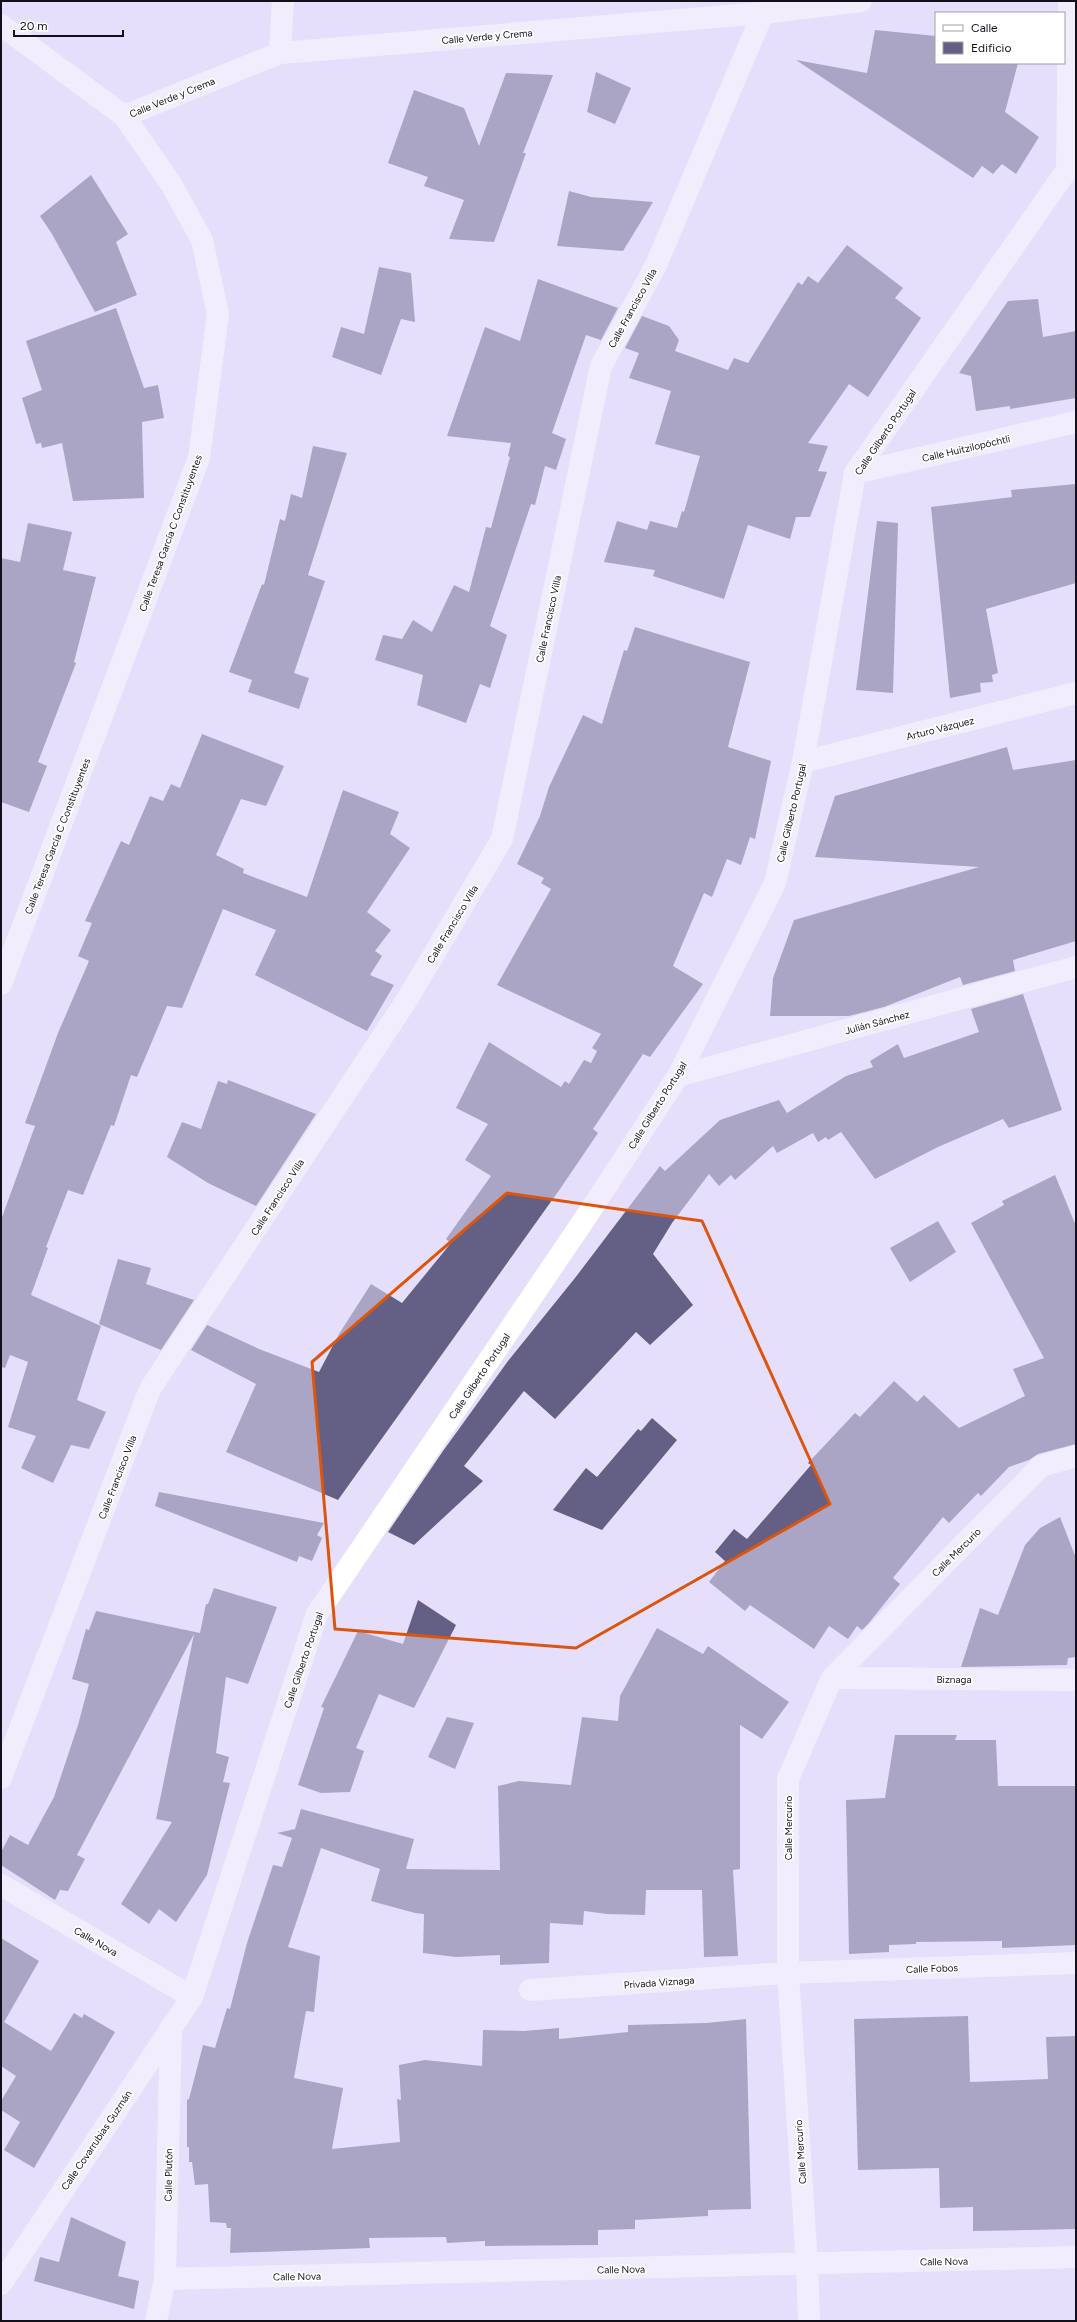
<svg xmlns="http://www.w3.org/2000/svg" width="1077" height="2322" font-family="Figtree,sans-serif">
  <style>
    .building { fill: #645f84 }
    .lines { fill: none; stroke-linecap: round; stroke-linejoin: round }
    .minor { stroke: #fff; stroke-width: 22 }
    .marked { fill: none; stroke: #dd550d; stroke-width: 3; stroke-linejoin: round }
    .labels { text-anchor: middle; stroke-width: 3.5; stroke-linejoin: round; paint-order: stroke }
    .street-label { font-size: 10px; fill: #13101c; stroke: #fff }
  </style>
  <rect width="100%" height="100%" fill="#e6dffc"/>
  <!-- building -->
  <g class="building">
    <polygon points="875,30 936,36 936,63 1018,63 1005,112 1039,137 1016,174 1002,164 993,174 982,166 973,178 796,60 867,73"/>
    <polygon points="596,72 631,88 615,124 587,112"/>
    <polygon points="506,73 553,75 523,153 526,153 494,242 449,239 464,200 424,186 428,177 388,163 414,90 464,108 479,146"/>
    <polygon points="91,175 128,234 116,242 137,295 95,312 52,234 40,216"/>
    <polygon points="569,191 591,197 653,202 623,251 557,246"/>
    <polygon points="847,245 903,288 895,298 921,318 868,397 849,384 808,443 828,446 818,471 827,472 810,517 796,517 790,539 748,525 724,599 653,576 655,570 604,562 617,521 647,530 650,521 677,528 682,511 684,512 700,456 655,444 671,391 629,378 639,353 625,348 642,316 669,326 679,340 675,351 728,370 734,358 748,363 798,282 802,285 808,276 818,283"/>
    <polygon points="379,267 411,273 415,322 401,319 381,375 332,357 341,327 364,334"/>
    <polygon points="538,279 618,308 601,340 586,335 552,433 566,439 556,470 545,466 535,505 531,504 490,626 507,635 490,688 480,684 466,723 417,705 423,675 375,660 383,635 402,639 413,620 432,632 454,585 469,592 486,527 491,528 510,457 508,456 511,443 447,436 485,327 520,341"/>
    <polygon points="1038,299 1043,337 1076,331 1076,398 1010,409 1010,406 976,411 971,376 959,373 1008,301"/>
    <polygon points="116,308 144,388 158,385 164,418 142,422 144,498 73,501 62,443 42,448 41,443 36,444 22,398 42,390 26,341"/>
    <polygon points="313,446 347,453 308,575 325,581 294,673 309,678 299,709 248,692 252,680 229,672 262,584 264,585 280,519 285,521 291,494 302,498"/>
    <polygon points="1076,484 1076,583 986,609 998,673 992,675 993,682 980,683 981,692 950,698 931,507 1012,497 1011,490"/>
    <polygon points="877,521 898,523 893,693 856,690"/>
    <polygon points="28,523 72,532 63,570 96,577 74,662 76,663 38,762 47,766 29,812 1,802 1,558 20,562"/>
    <polygon points="635,627 750,662 728,747 771,761 755,839 750,837 741,865 727,859 712,897 704,893 673,966 703,984 650,1057 643,1054 593,1129 598,1133 560,1189 338,1500 226,1452 256,1384 191,1350 207,1325 259,1349 319,1372 339,1334 371,1284 402,1303 451,1243 446,1239 491,1176 465,1160 488,1124 456,1108 489,1042 561,1087 565,1081 569,1084 584,1060 591,1063 597,1051 592,1048 601,1034 497,985 551,889 541,883 544,878 517,864 540,816 549,787 583,715 602,724 624,650 627,651"/>
    <polygon points="202,734 284,766 266,806 241,799 216,855 244,869 243,873 307,897 343,790 399,812 390,834 410,848 367,912 391,930 375,951 382,956 370,975 394,985 367,1031 255,975 276,930 223,909 182,1008 167,1006 137,1077 131,1075 114,1126 111,1125 83,1195 68,1190 46,1247 48,1248 31,1295 101,1326 77,1400 106,1412 89,1449 71,1445 53,1483 21,1468 36,1436 8,1427 28,1362 10,1355 5,1368 1,1367 1,1220 35,1126 25,1123 58,1033 89,961 78,956 92,923 85,921 121,841 129,845 150,796 163,801 171,784 180,788"/>
    <polygon points="1007,747 1013,770 1076,760 1076,941 1013,960 1015,971 963,985 960,977 884,1007 849,1016 770,1016 773,978 794,920 979,867 815,857 835,796"/>
    <polygon points="1023,994 1062,1110 1009,1128 1003,1119 938,1147 875,1179 841,1132 828,1140 826,1137 818,1142 813,1133 777,1153 773,1146 735,1180 731,1175 719,1186 709,1174 672,1223 653,1254 693,1305 650,1345 636,1332 555,1419 524,1391 464,1466 483,1481 414,1545 388,1532 443,1451 508,1361 575,1278 660,1166 665,1171 720,1120 779,1100 787,1113 846,1076 873,1067 870,1061 898,1044 904,1058 979,1032 971,1009"/>
    <polygon points="228,1080 316,1114 256,1206 208,1183 167,1157 182,1122 201,1129 218,1081 227,1084"/>
    <polygon points="1055,1175 1076,1226 1076,1444 1038,1454 1029,1460 1009,1467 981,1496 978,1493 949,1523 943,1517 893,1578 900,1584 869,1623 862,1630 857,1626 848,1639 829,1626 814,1649 750,1605 745,1611 709,1582 725,1561 715,1552 734,1529 747,1539 811,1465 808,1463 855,1413 860,1417 894,1381 917,1402 924,1395 959,1428 1025,1396 1013,1369 1044,1358 971,1223 1004,1205 1002,1201"/>
    <polygon points="938,1221 956,1252 910,1282 890,1248"/>
    <polygon points="118,1259 151,1268 146,1284 194,1300 161,1350 99,1324"/>
    <polygon points="652,1418 677,1440 602,1530 553,1510 586,1468 597,1477 638,1429 641,1431"/>
    <polygon points="159,1492 324,1523 317,1535 322,1538 312,1561 299,1556 297,1562 155,1506"/>
    <polygon points="1060,1517 1076,1558 1076,1657 1068,1658 1067,1665 961,1667 980,1608 998,1615 1025,1545 1040,1528"/>
    <polygon points="214,1588 277,1607 248,1684 226,1677 216,1753 229,1757 223,1782 230,1783 207,1875 176,1922 159,1909 149,1924 121,1904 172,1822 156,1819 194,1634 77,1855 85,1859 68,1891 60,1890 55,1900 1,1865 1,1852 10,1835 28,1845 54,1797 78,1725 89,1684 72,1679 86,1629 89,1630 96,1611 200,1633 206,1604 208,1604"/>
    <polygon points="418,1600 456,1625 414,1708 379,1694 356,1748 364,1751 350,1792 321,1793 298,1785 324,1708 321,1707 358,1631 403,1644"/>
    <polygon points="657,1628 703,1654 708,1646 789,1702 762,1739 740,1725 740,1869 733,1870 738,1956 704,1957 702,1890 646,1890 645,1915 607,1914 584,1911 583,1925 550,1923 549,1963 500,1965 500,1955 456,1957 423,1953 424,1914 415,1913 371,1901 380,1869 321,1848 288,1947 320,1956 314,2012 306,2011 294,2078 343,2088 332,2149 400,2142 397,2099 401,2100 399,2065 425,2060 482,2066 483,2030 524,2031 559,2028 559,2039 628,2032 628,2025 706,2023 746,2019 751,2209 708,2210 708,2216 635,2220 635,2229 598,2230 598,2245 485,2246 485,2241 447,2243 446,2237 369,2238 370,2248 230,2253 231,2228 227,2228 226,2223 210,2222 208,2184 195,2185 192,2162 189,2162 189,2147 187,2147 187,2100 189,2099 203,2045 215,2048 227,2008 230,2009 247,1943 273,1865 282,1867 292,1838 277,1833 295,1829 301,1809 414,1839 406,1869 500,1870 498,1786 519,1781 571,1785 582,1717 618,1721 620,1696"/>
    <polygon points="447,1717 474,1723 455,1769 428,1757"/>
    <polygon points="895,1735 957,1735 955,1740 996,1740 998,1786 1076,1786 1076,1945 1002,1948 1002,1941 916,1942 916,1944 889,1945 889,1952 849,1954 846,1800 885,1798"/>
    <polygon points="1,1938 39,1961 4,2022 51,2051 74,2013 82,2018 84,2014 115,2032 34,2168 4,2150 20,2122 1,2110 1,2101 16,2076 1,2066"/>
    <polygon points="968,2016 970,2082 1048,2079 1046,2037 1076,2036 1076,2229 973,2231 973,2207 940,2208 939,2168 858,2170 854,2019"/>
    <polygon points="71,2217 126,2242 118,2276 139,2281 134,2309 34,2281 40,2257 59,2262"/>
  </g>
  <g class="lines">
    <!-- minor -->
    <g class="minor">
      <polyline points="1,25 124,116 171,184 202,240 218,314 199,458 1,984"/>
      <polyline points="280,53 283,1"/>
      <polyline points="124,116 280,53 763,13 861,1"/>
      <polyline points="1067,170 1069,1"/>
      <polyline points="855,473 1076,422"/>
      <polyline points="803,762 1076,693"/>
      <polyline points="678,1076 1076,967"/>
      <polyline points="832,1678 1076,1680"/>
      <polyline points="1,1778 150,1389 408,998 502,839 601,366 656,265 763,13"/>
      <polyline points="1,1885 192,1997"/>
      <polyline points="530,1990 788,1973 1076,1963"/>
      <polyline points="165,2279 1076,2257"/>
      <polyline points="1,2284 192,1997 317,1614 588,1214 678,1076 775,883 803,762 855,473 1067,170"/>
      <polyline points="156,2321 165,2279 171,2027"/>
      <polyline points="809,2321 807,2264 788,1973 788,1779 832,1678 1041,1466 1076,1456"/>
    </g>
  </g>
  <!-- marked area -->
  <path d="M0 0H1077V2322H0ZM507,1193L702,1221L830,1504L576,1648L335,1629L312,1362Z" fill="#e6dffc" fill-opacity=".55" fill-rule="evenodd"/>
  <path class="marked" d="M507,1193L702,1221L830,1504L576,1648L335,1629L312,1362Z"/>
  <g class="labels">
    <!-- street labels -->
    <g class="street-label">
      <text transform="translate(487 36) rotate(-5)" y="4">Calle Verde y Crema</text>
      <text transform="translate(172 97) rotate(-22)" y="4">Calle Verde y Crema</text>
      <text transform="translate(632 308) rotate(-61)" y="4">Calle Francisco Villa</text>
      <text transform="translate(885 432) rotate(-56)" y="4">Calle Gilberto Portugal</text>
      <text transform="translate(966 448) rotate(-13)" y="4">Calle Huitzilopóchtli</text>
      <text transform="translate(170 533) rotate(-70)" y="4">Calle Teresa García C Constituyentes</text>
      <text transform="translate(548 619) rotate(-78)" y="4">Calle Francisco Villa</text>
      <text transform="translate(940 728) rotate(-14)" y="4">Arturo Vázquez</text>
      <text transform="translate(791 813) rotate(-77)" y="4">Calle Gilberto Portugal</text>
      <text transform="translate(57 836) rotate(-69)" y="4">Calle Teresa García C Constituyentes</text>
      <text transform="translate(452 924) rotate(-59)" y="4">Calle Francisco Villa</text>
      <text transform="translate(877 1022) rotate(-15)" y="4">Julián Sánchez</text>
      <text transform="translate(657 1105) rotate(-58)" y="4">Calle Gilberto Portugal</text>
      <text transform="translate(277 1197) rotate(-57)" y="4">Calle Francisco Villa</text>
      <text transform="translate(479 1376) rotate(-56)" y="4">Calle Gilberto Portugal</text>
      <text transform="translate(117 1477) rotate(-69)" y="4">Calle Francisco Villa</text>
      <text transform="translate(956 1552) rotate(-45)" y="4">Calle Mercurio</text>
      <text transform="translate(303 1660) rotate(-71)" y="4">Calle Gilberto Portugal</text>
      <text x="954" y="1683">Biznaga</text>
      <text transform="translate(788 1828) rotate(-90)" y="4">Calle Mercurio</text>
      <text transform="translate(96 1941) rotate(30)" y="4">Calle Nova</text>
      <text transform="translate(932 1968) rotate(-2)" y="4">Calle Fobos</text>
      <text transform="translate(659 1982) rotate(-4)" y="4">Privada Viznaga</text>
      <text transform="translate(96 2140) rotate(-56)" y="4">Calle Covarrubias Guzmán</text>
      <text transform="translate(800 2152) rotate(-94)" y="4">Calle Mercurio</text>
      <text transform="translate(168 2175) rotate(-89)" y="4">Calle Plutón</text>
      <text transform="translate(944 2261) rotate(-1)" y="4">Calle Nova</text>
      <text transform="translate(621 2269) rotate(-1)" y="4">Calle Nova</text>
      <text transform="translate(297 2276) rotate(-1)" y="4">Calle Nova</text>
    </g>
  </g>
  <!-- border -->
  <rect width="1077" height="2322" fill="none" stroke="#13101c" stroke-width="4"/>
  <!-- legend -->
  <rect x="935" y="12" width="130" height="52" fill="#ffffff" stroke="#a19fa4"/>
  <rect x="943" y="25" width="20" height="6" fill="#ffffff" stroke="#a19fa4"/>
  <text x="971" y="32" font-size="12" fill="#13101c">Calle</text>
  <rect x="943" y="42" width="20" height="12" fill="#645f84" stroke="#a19fa4"/>
  <text x="971" y="52" font-size="12" fill="#13101c">Edificio</text>
  <!-- scale -->
  <path d="M14 30v6h109v-6" fill="none" stroke="#13101c" stroke-width="2"/>
  <text x="20" y="30" font-size="12" fill="#13101c" stroke="#ffffff" stroke-width="3" paint-order="stroke">20 m</text>
</svg>
